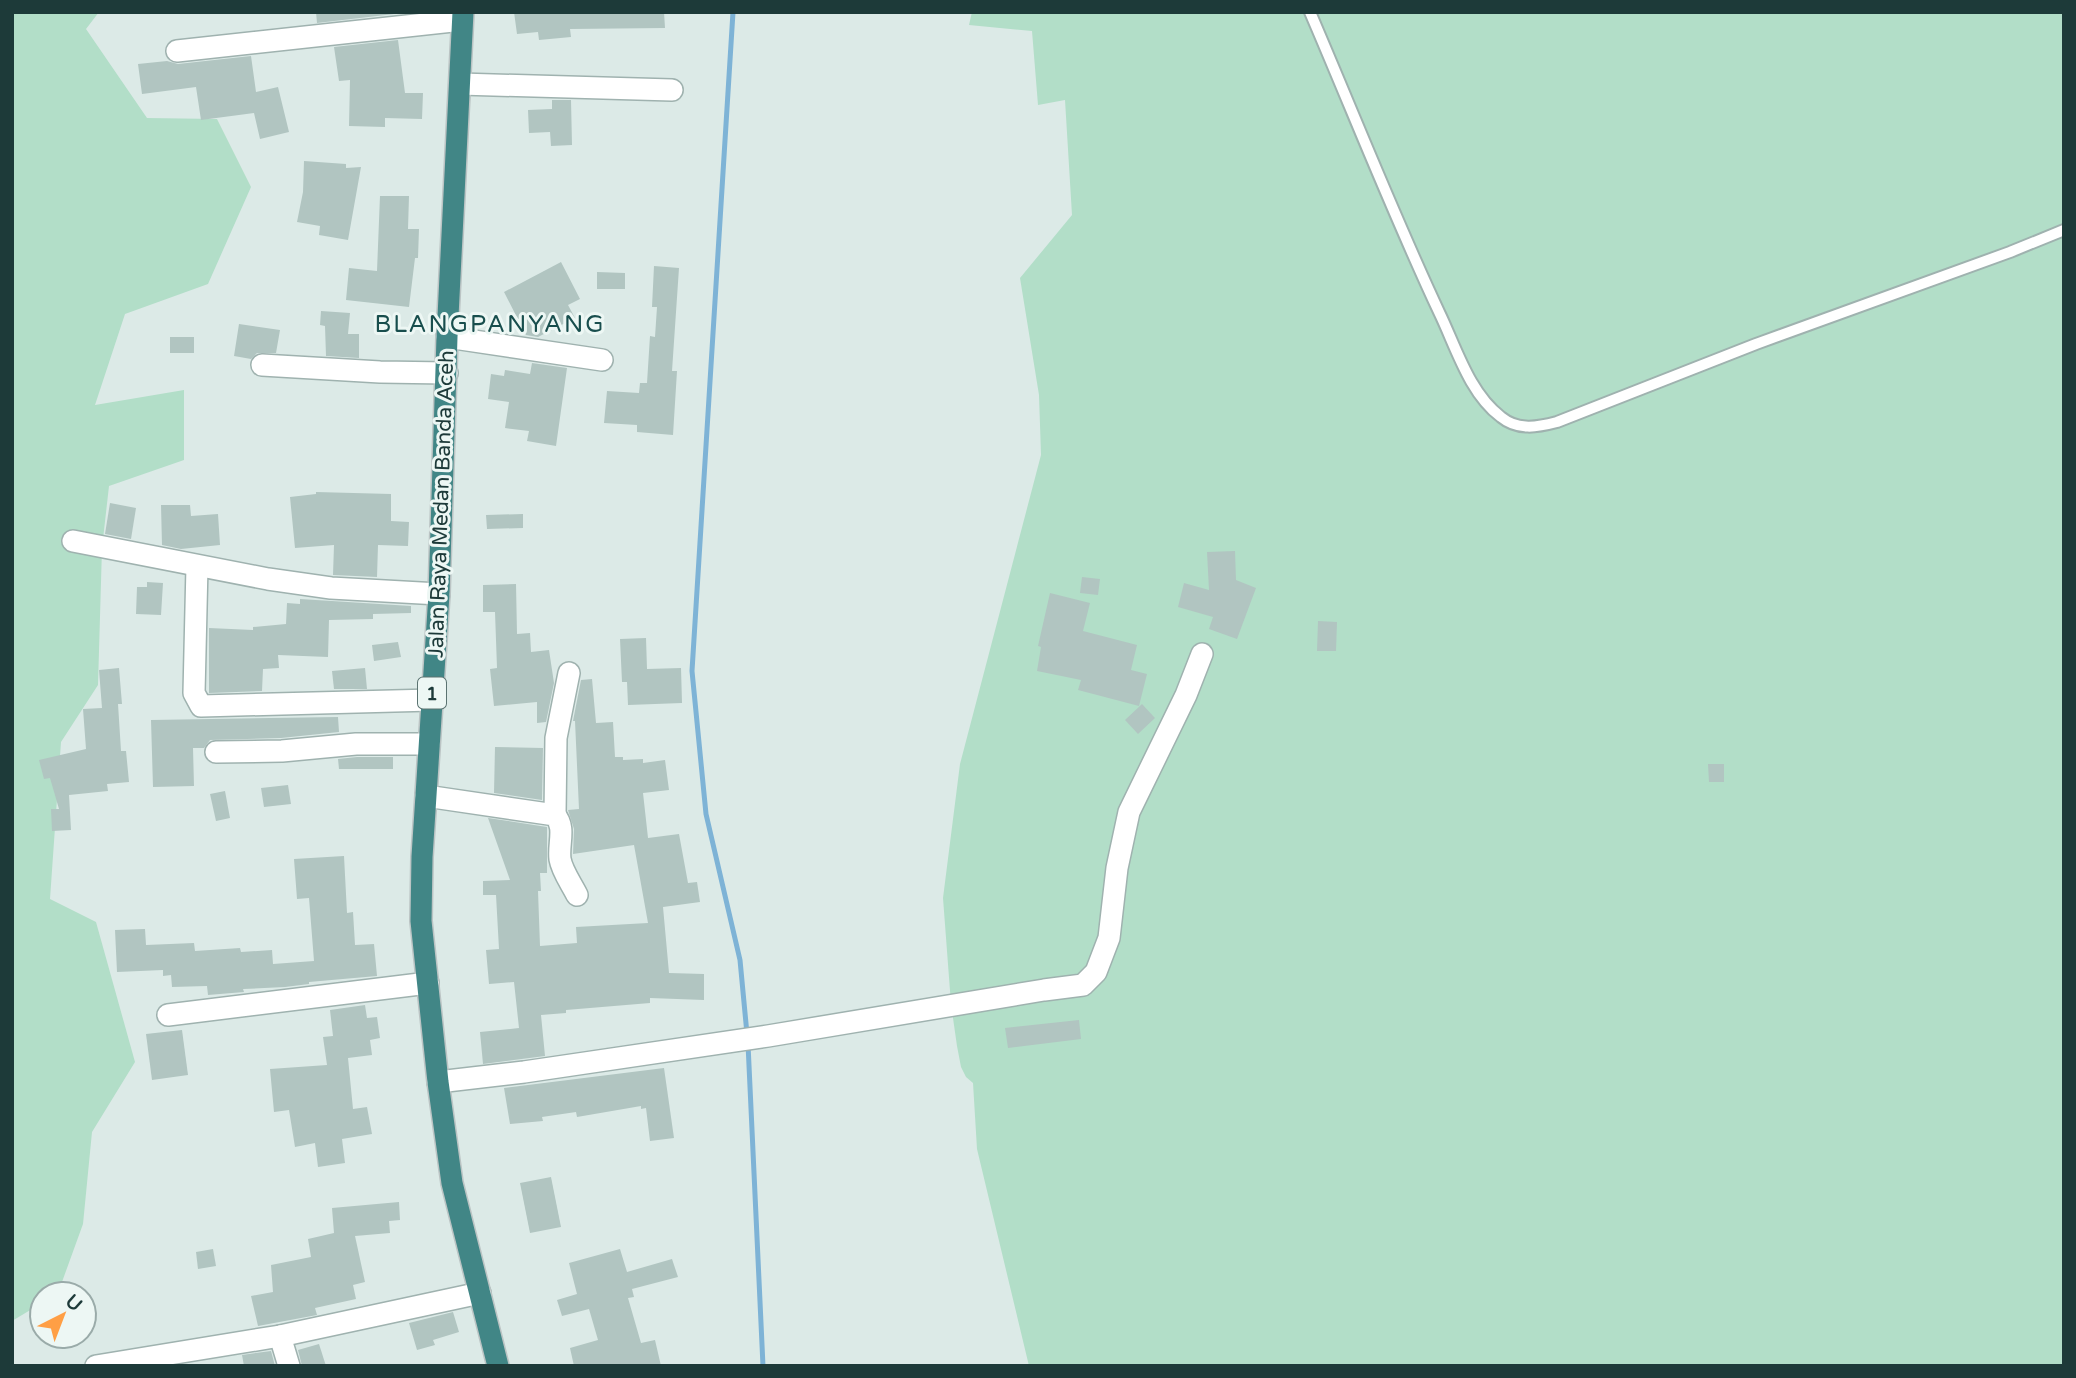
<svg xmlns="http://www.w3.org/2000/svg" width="2076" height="1378" font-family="'Varela Round',sans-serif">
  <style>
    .green { fill: #b2dec8 }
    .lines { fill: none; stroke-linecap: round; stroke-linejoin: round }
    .stream { stroke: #7eb3d6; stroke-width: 5 }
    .building { fill: #b1c5c1 }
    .service-casing { stroke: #9fb2af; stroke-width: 14 }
    .minor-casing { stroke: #9fb2af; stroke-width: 24 }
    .trunk-casing { stroke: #bbc4c4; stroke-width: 24 }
    .service { stroke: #fff; stroke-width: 10 }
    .minor { stroke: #fff; stroke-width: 21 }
    .trunk { stroke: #418686; stroke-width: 21 }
    .labels { text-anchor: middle; stroke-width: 6; stroke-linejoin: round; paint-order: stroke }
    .shield { fill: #edf7f4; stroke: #5b7371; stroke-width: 2 }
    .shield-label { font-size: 19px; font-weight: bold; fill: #1d3a39 }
    .street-label { font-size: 21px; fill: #1d3a39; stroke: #edf7f4 }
    .quarter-label { font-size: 24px; letter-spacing: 2px; fill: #184e4d; stroke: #edf7f4 }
  </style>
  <rect width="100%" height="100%" fill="#dceae7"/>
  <!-- green -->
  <g class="green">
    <polygon points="12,12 99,12 86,29 147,118 217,119 251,187 208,284 125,314 95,405 184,390 184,460 109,486 102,548 98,685 61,742 50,899 96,922 135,1062 92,1132 83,1224 58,1293 42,1294 42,1303 12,1321"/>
    <polygon points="972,12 2064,12 2064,1366 1029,1366 977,1149 973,1083 966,1077 961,1067 957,1046 951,1004 943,898 960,764 1041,455 1039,395 1020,278 1072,215 1065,100 1038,105 1032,31 969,25"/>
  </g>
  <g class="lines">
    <!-- stream -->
    <g class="stream">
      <polyline points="733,12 692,671 706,814 740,960 747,1034"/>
      <polyline points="748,1044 763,1366"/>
    </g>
  </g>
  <!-- building -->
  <g class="building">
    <polygon points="316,12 394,12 394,14 317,23"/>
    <polygon points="514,12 664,12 665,28 570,29 571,37 539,40 538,32 517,34"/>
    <polygon points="398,40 405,93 423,93 422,119 385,118 385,127 349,126 350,80 339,81 334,47"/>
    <polygon points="251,56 256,92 278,87 289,132 260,139 254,113 201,120 196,87 142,94 138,64 167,61 178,64"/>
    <polygon points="552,100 571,100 572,145 551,146 550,132 529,133 528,110 552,109"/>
    <polygon points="304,161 346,164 346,168 361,167 348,240 319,235 320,226 297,222 303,192"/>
    <polygon points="380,196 409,196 408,229 419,229 418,258 415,258 409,307 346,300 349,268 377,271"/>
    <polygon points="561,262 580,299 568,305 575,318 538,337 526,335 504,292"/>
    <polygon points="654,266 679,268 672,371 677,371 673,435 637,432 637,425 604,423 607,391 639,393 640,383 647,383 650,336 655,337 657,307 652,307"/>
    <polygon points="597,272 625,273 625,289 597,289"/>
    <polygon points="321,311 350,313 348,334 359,334 359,358 326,356 325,326 320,325"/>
    <polygon points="239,324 280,330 276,353 257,353 251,359 234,356"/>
    <rect x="170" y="337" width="24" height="16"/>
    <polygon points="532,363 567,368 556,446 527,441 529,431 505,428 509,402 488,399 491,374 504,376 505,370 530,374"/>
    <polygon points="316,492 391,494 391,521 409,522 408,546 378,545 377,577 333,575 334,545 295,548 290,497 316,494"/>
    <polygon points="110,503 136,508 131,539 105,534"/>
    <polygon points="161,505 190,505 191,516 218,514 220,545 181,549 162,545"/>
    <polygon points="523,514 523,528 487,529 486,515"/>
    <polygon points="1235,551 1236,580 1256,588 1237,639 1209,629 1213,617 1178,607 1184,583 1209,590 1207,552"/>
    <polygon points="1082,577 1100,579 1098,595 1080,593"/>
    <polygon points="147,582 163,583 161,615 136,614 137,587 147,587"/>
    <polygon points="516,584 517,634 530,633 531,652 549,650 554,683 546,722 537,723 537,702 494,706 490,669 497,668 495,612 483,612 483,585"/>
    <polygon points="1050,593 1090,603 1083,631 1137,645 1131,670 1147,674 1139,706 1078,690 1081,680 1037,671 1041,647 1038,646"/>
    <polygon points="300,599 411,606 411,613 373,614 373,619 329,620 328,657 278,655 279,668 263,669 262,691 209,693 209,628 253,630 253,627 286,624 287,603 300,604"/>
    <polygon points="1318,621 1337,622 1336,651 1317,651"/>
    <polygon points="646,638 647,669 681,668 682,703 628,705 627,682 622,682 620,639"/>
    <polygon points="398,642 401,657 374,661 372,645"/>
    <polygon points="119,668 122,704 118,704 121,751 126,751 129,782 107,784 108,791 69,795 71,830 52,831 51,809 59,809 50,778 44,779 39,760 86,749 83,709 102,708 99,670"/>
    <polygon points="365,668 367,689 334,689 332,671"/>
    <polygon points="592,679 596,723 613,722 615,757 623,757 623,760 643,759 643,763 665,760 669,790 643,793 648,838 679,834 688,883 697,882 700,902 663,907 669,973 704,974 704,1000 650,998 650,1003 566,1010 566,1013 541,1015 545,1056 483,1064 480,1032 519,1028 514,982 489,984 486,950 499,949 496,895 483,895 483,881 510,880 488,818 547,827 547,873 540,873 541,891 538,891 540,946 577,943 576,927 648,923 634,845 573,854 574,829 568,810 579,809 575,721 573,721 581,680"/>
    <polygon points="1142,704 1155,718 1138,734 1125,720"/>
    <polygon points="338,717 339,732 281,738 210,740 204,748 193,748 194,786 153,787 151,720"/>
    <polygon points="495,747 543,748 542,800 494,793"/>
    <polygon points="357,757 393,757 393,769 339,769 338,759"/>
    <polygon points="1708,764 1724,764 1724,782 1709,782"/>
    <polygon points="288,785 291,804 264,807 261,788"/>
    <polygon points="225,791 230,818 216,821 210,794"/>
    <polygon points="344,856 347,913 353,912 355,945 374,944 377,976 309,982 309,984 285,987 243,989 244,992 208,995 207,986 172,987 171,975 163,976 163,970 117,972 115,930 145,929 146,945 194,943 195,951 240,948 241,952 272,950 273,964 314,961 309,898 297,899 294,859"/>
    <polygon points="365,1005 367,1018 377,1017 380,1038 370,1040 372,1055 348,1058 353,1109 367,1107 372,1134 342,1139 345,1163 318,1167 315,1143 295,1147 289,1110 274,1112 270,1069 327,1065 323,1037 333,1036 330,1010"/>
    <polygon points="1079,1020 1081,1039 1008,1048 1005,1028"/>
    <polygon points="182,1030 188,1075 152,1080 146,1034"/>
    <polygon points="664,1068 674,1138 650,1141 646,1108 641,1109 641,1106 577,1117 576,1112 542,1117 543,1121 510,1124 504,1088"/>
    <polygon points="551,1177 561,1227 530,1233 520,1183"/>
    <polygon points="399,1202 400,1220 389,1221 390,1233 355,1236 365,1282 353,1285 356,1299 315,1308 317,1315 258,1326 251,1296 273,1292 271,1265 311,1257 308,1239 334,1233 332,1208"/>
    <polygon points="213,1249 216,1266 198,1269 196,1252"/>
    <polygon points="620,1249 627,1272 672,1259 678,1277 632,1289 634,1297 628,1298 641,1343 655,1340 661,1366 574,1366 570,1348 598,1340 589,1309 562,1316 557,1300 577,1294 569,1263"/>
    <polygon points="453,1312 459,1332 433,1340 435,1345 417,1350 409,1323"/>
    <polygon points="319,1344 326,1366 302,1366 298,1350"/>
    <polygon points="271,1351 275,1366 244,1366 242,1355"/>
  </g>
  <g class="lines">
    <!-- service casing -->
    <g class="service-casing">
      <path id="service" d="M1310,12C1353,112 1393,214 1439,312C1456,347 1469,393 1501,417C1518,431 1538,427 1557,422L1756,344L2010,252L2064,230"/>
    </g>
    <!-- minor casing -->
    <g class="minor-casing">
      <g id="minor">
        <polyline points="177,51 462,20"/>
        <polyline points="460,84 672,90"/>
        <polyline points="447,337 602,360"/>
        <polyline points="262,365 380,372 447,373"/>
        <polyline points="73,541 268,579 331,588 439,594"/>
        <polyline points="197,566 194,693 201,706 432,700"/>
        <polyline points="216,752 282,751 356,744 429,744"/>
        <path d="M426,796L555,815C566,828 558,843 560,859C562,871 571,883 577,895"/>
        <polyline points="555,815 556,738 569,673"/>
        <polyline points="168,1015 428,983"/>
        <polyline points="438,1082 524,1072 768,1036 1044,990 1083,985 1096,972 1109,938 1117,868 1129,812 1186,695 1202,654"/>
        <polyline points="280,1336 289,1366"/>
        <polyline points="96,1366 280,1336 480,1293"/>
      </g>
    </g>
    <!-- trunk casing -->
    <g class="trunk-casing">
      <polyline id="trunk" points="463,12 447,337 439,594 422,857 421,921 438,1082 452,1183 498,1366"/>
    </g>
    <!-- service -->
    <use href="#service" class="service"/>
    <!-- minor -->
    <use href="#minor" class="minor"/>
    <!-- trunk -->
    <use href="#trunk" class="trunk"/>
  </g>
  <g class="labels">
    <!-- shield labels -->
    <rect class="shield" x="418" y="677.5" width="28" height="31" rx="5"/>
    <g class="shield-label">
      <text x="432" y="700">1</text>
    </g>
    <!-- street labels -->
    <g class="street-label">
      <text transform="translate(441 504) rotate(-88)" y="7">Jalan Raya Medan Banda Aceh</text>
    </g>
    <!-- quarter labels -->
    <g class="quarter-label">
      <text x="490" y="332">BLANGPANYANG</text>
    </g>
  </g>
  <!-- border -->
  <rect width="2076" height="1378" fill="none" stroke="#1d3a39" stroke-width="28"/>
  <!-- north arrow -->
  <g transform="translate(63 1315) rotate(42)"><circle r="33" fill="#edf7f4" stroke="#9aaba9" stroke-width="2"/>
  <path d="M0-5L12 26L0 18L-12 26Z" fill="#ff9f45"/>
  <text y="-10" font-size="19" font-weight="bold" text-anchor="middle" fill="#1d3a39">U</text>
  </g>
</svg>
